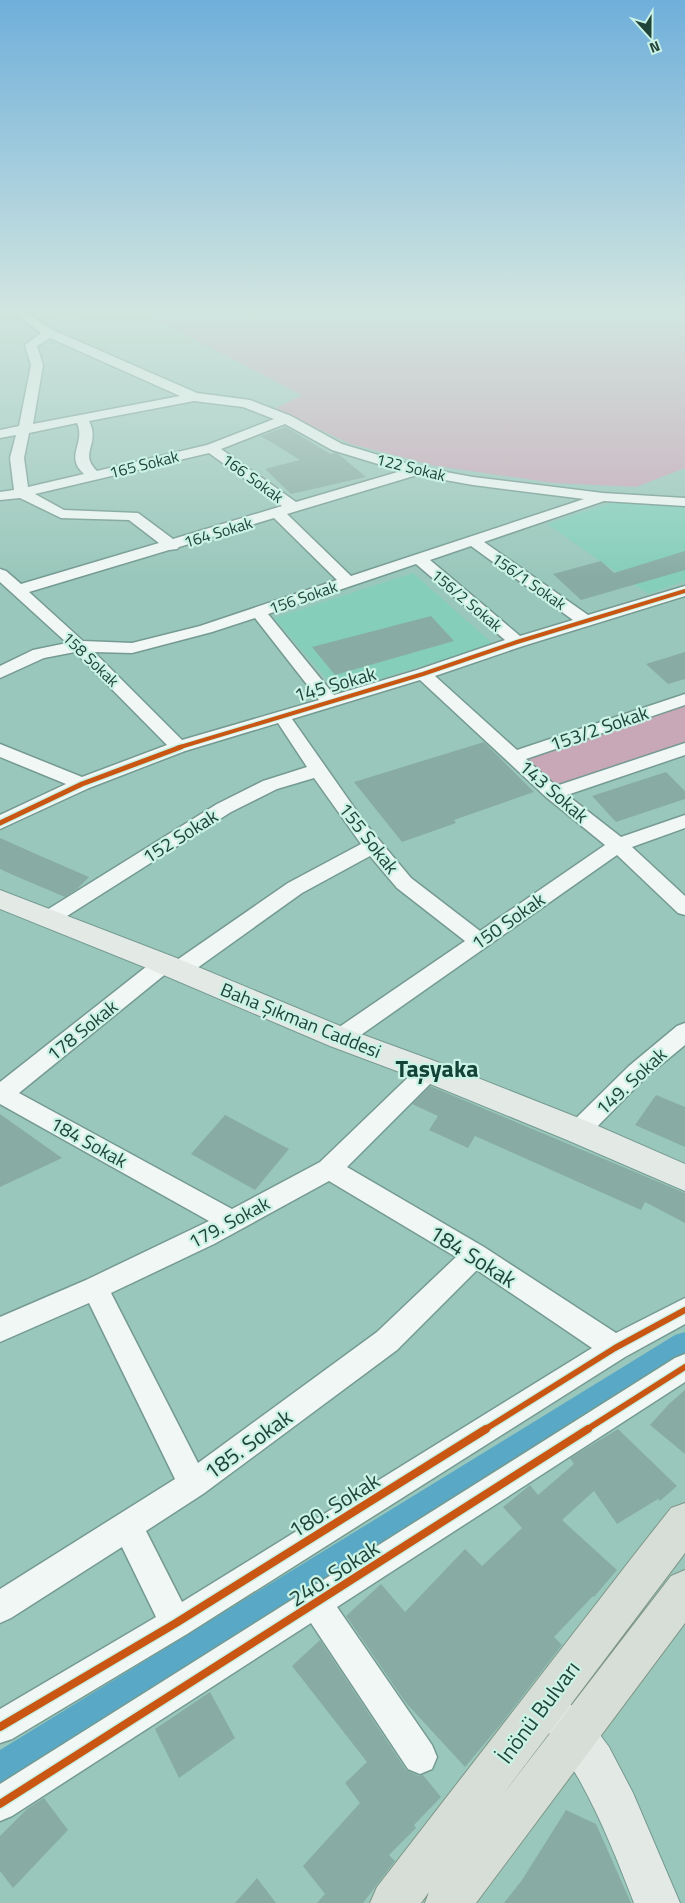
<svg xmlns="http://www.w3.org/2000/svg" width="685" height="1903" font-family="'Titillium Web',sans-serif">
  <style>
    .built { fill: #85ceba }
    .green { fill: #c8a7b7 }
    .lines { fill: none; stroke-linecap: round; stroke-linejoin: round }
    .canal { fill: #59a8c5; fill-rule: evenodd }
    .building { fill: #88aca3 }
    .street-casing { stroke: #759a91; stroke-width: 3 }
    .secondary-casing { stroke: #759a91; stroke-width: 2 }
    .primary-casing { stroke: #7e9687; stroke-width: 2 }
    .street { fill: #f0f7f5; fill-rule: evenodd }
    .secondary { fill: #e3eae6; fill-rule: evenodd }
    .primary { fill: #d6ded7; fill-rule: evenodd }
    .cycleway-far3-casing { stroke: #caf2e5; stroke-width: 6 }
    .cycleway-far2-casing { stroke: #caf2e5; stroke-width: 8 }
    .cycleway-far1-casing { stroke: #caf2e5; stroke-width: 9 }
    .cycleway-casing { stroke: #caf2e5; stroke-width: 11 }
    .cycleway-far3 { stroke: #ca5613; stroke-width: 4 }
    .cycleway-far2 { stroke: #ca5613; stroke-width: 5 }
    .cycleway-far1 { stroke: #ca5613; stroke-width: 6 }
    .cycleway { stroke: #ca5613; stroke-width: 8 }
    .labels { text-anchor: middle; stroke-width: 4.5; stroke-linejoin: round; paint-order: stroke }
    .far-street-label { font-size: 16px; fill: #20433a; stroke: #caf2e5 }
    .street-label { font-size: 19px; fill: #20433a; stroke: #caf2e5 }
    .near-street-label { font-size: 22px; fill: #20433a; stroke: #caf2e5 }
    .district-label { font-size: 24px; font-weight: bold; fill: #134237; stroke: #caf2e5 }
  </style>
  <rect width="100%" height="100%" fill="#9ac7bb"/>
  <!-- built -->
  <g class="built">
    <polygon points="614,502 685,507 685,581 648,594 547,524"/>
    <polygon points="413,573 493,644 338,692 274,618"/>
  </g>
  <!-- green -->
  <g class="green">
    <polygon points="55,310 685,310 685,468 636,487 554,483 436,466 351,444 275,409 302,395 159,321 115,313 58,312"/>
    <polygon points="685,699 685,749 553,793 513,757"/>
  </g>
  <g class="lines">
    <!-- canal -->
    <polygon class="canal" points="685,1332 685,1359 12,1781 0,1786 0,1750 675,1335"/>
  </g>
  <!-- building -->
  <g class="building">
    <polygon points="286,427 330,454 337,453 366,477 291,494 265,469 300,460 261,436"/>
    <polygon points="685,551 685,570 581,600 553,574 601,561 614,573"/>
    <polygon points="431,616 454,641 335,675 312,647"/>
    <polygon points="685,652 685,679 668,684 646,664"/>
    <polygon points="484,742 534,792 454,820 456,823 402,842 354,782"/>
    <polygon points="666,772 685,791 685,799 616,822 592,796"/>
    <polygon points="0,838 36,854 89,877 77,889 65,897 13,875 0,869"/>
    <polygon points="430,1086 685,1193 685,1223 645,1202 641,1210 475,1136 468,1148 429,1130 438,1116 412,1104"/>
    <polygon points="656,1095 685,1107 685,1147 635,1125"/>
    <polygon points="0,1114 62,1158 0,1187"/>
    <polygon points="225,1115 289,1149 255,1190 191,1154"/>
    <polygon points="685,1390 685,1454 650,1425 669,1404"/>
    <polygon points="618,1429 677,1486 660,1501 658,1499 617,1524 594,1491 562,1520 617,1570 594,1597 593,1596 554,1637 562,1645 501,1724 465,1767 406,1703 346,1616 381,1584 405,1612 465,1549 482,1566 522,1528 503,1507 530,1485 538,1495 574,1464 570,1458"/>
    <polygon points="320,1640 406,1770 419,1776 423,1775 441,1797 414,1825 416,1828 389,1855 395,1861 363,1903 317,1903 325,1894 303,1866 360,1803 345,1783 367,1762 292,1666"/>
    <polygon points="210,1692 235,1738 179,1778 155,1729"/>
    <polygon points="44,1798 68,1830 13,1888 0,1871 0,1836 27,1809"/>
    <polygon points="566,1810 596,1824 631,1903 504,1903 522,1880"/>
    <polygon points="257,1878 276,1903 235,1903"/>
  </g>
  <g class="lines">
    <!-- street casing -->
    <g class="street-casing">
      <g id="street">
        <path d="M16,310H28L32,316L53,330L197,393L250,400L291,416L342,444L418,467L473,477L603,493L685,498V506L604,501L484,542L588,615L685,586V596L523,646L435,676L517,750L685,694V705L526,759L556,786L685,743V755L567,795L621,837L685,815V828L632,847L685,896V915L678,913L617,855L348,1044L340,1047L332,1044L329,1038L332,1032L465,941L397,888L370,856L302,893L186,976L178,978L170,976L168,972L19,1093L232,1209L320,1162L421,1065L429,1062L437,1065L441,1071L437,1077L347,1167L484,1247L616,1333L685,1298V1324L625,1357L187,1634L12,1739L0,1743V1709L156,1617L122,1547L11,1618L0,1623V1589L175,1479L89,1303L0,1342V1317L86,1280L209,1221L0,1104V1082L156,959L164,956L172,959L174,962L288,883L361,844L314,778L277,789L231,812L56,923L49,925L42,923L39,918L42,913L217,804L263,781L307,767L278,723L185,751L89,788L0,829V815L66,784L0,757V744L82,777L167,745L75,652L44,658L0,678V666L33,650L67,643L0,582V569L6,571L21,584L159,543L129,520L61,518L20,498L0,500V492L14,490L10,458L16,435L0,438V430L19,426L31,365L25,345L41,333L24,320ZM50,338L180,396L33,424L43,365L37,346ZM194,401L243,407L274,419L207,445L97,471C78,453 101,444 89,421ZM77,423C86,444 64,456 84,474L28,487L24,458L29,433ZM285,424L332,450L401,471L296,502L221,449ZM209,453L282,506L173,539L138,513L64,510L35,494ZM417,475L473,485L584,499L351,576L287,514ZM274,518L337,580L200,626L132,643L83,641L29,592L169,550L177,549L179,547ZM471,546L573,620L520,636L430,560ZM416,564L505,640L417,670L334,695L268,614ZM255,618L319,700L182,740L94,652L132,653L212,632ZM420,680L546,797L605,845L480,931L411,878L365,823L292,719ZM329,1181L456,1257L377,1332L198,1463L111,1293L214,1244ZM477,1270L592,1348L182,1602L146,1531L203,1494L397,1350Z"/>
        <polygon points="685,1023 685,1045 645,1078 586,1138 578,1141 570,1138 566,1131 570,1124 629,1066 677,1026"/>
        <polygon points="685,1354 685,1382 337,1607 432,1745 437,1757 432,1769 420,1774 408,1769 311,1623 12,1816 0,1821 0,1784 675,1358"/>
      </g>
    </g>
    <!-- secondary casing -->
    <g class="secondary-casing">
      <g id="secondary">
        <polygon points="0,890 174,957 350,1030 440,1063 589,1122 685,1164 685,1191 567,1140 418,1079 330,1046 154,971 0,909"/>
        <path d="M566,1703L581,1709L609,1747L633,1793L680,1903H634C618,1862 602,1821 581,1783C570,1762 554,1746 545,1724L551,1709Z"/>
      </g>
    </g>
    <!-- primary casing -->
    <g class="primary-casing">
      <polygon id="primary" points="685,1503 685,1553 501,1797 671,1576 685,1570 685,1623 476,1903 425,1903 429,1892 421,1903 370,1903 377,1887 634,1555 671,1508"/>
    </g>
    <!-- street -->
    <use href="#street" class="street"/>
    <!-- secondary -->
    <use href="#secondary" class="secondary"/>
    <!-- primary -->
    <use href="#primary" class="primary"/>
    <!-- cycleway-far3 casing -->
    <g class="cycleway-far3-casing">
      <polyline id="cycleway-far3" points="177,748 423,674 517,642 685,591"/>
    </g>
    <!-- cycleway-far2 casing -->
    <g class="cycleway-far2-casing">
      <polyline id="cycleway-far2" points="0,823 82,784 181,747"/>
    </g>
    <!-- cycleway-far1 casing -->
    <g class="cycleway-far1-casing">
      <g id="cycleway-far1">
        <polyline points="484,1430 615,1348 685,1310"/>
        <polyline points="586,1430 685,1367"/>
      </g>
    </g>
    <!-- cycleway casing -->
    <g class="cycleway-casing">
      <g id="cycleway">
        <polyline points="0,1727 176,1623 486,1429"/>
        <polyline points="0,1804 588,1429"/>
      </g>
    </g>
    <!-- cycleway-far3 -->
    <use href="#cycleway-far3" class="cycleway-far3"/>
    <!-- cycleway-far2 -->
    <use href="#cycleway-far2" class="cycleway-far2"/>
    <!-- cycleway-far1 -->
    <use href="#cycleway-far1" class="cycleway-far1"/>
    <!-- cycleway -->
    <use href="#cycleway" class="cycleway"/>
  </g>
  <!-- sky -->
  <linearGradient id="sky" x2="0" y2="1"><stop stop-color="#6fafda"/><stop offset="0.54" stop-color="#d2e6e0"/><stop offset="1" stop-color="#d2e6e0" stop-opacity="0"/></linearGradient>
  <rect width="685" height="577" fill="url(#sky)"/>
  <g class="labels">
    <!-- far-street labels -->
    <g class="far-street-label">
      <text transform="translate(144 464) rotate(-14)" y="6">165 Sokak</text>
      <text transform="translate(411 467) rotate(14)" y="6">122 Sokak</text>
      <text transform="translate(253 478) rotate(36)" y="6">166 Sokak</text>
      <text transform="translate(218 532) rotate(-17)" y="6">164 Sokak</text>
      <text transform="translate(529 581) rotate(35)" y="6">156/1 Sokak</text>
      <text transform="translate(303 597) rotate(-19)" y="6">156 Sokak</text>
      <text transform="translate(467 600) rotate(40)" y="6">156/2 Sokak</text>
      <text transform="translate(91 659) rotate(44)" y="6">158 Sokak</text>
    </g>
    <!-- street labels -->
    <g class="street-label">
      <text transform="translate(335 684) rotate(-16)" y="7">145 Sokak</text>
      <text transform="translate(599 728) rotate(-19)" y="7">153/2 Sokak</text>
      <text transform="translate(554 791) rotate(41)" y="7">143 Sokak</text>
      <text transform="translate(180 836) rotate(-32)" y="7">152 Sokak</text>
      <text transform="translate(369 838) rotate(52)" y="7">155 Sokak</text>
      <text transform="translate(508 921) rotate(-35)" y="7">150 Sokak</text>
      <text transform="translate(301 1020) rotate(22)" y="7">Baha Şıkman Caddesi</text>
      <text transform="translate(82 1030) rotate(-39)" y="7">178 Sokak</text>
      <text transform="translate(631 1081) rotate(-43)" y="7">149. Sokak</text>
      <text transform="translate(89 1142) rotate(29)" y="7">184 Sokak</text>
      <text transform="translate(229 1222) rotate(-28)" y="7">179. Sokak</text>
    </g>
    <!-- near-street labels -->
    <g class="near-street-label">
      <text transform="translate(473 1256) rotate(32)" y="8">184 Sokak</text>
      <text transform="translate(248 1444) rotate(-36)" y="8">185. Sokak</text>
      <text transform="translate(334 1505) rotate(-32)" y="8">180. Sokak</text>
      <text transform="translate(334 1573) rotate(-33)" y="8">240. Sokak</text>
      <text transform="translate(538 1712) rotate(-53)" y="8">İnönü Bulvarı</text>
    </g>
    <!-- district labels -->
    <g class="district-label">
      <text x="437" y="1077">Taşyaka</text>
    </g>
  </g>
  <!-- north arrow -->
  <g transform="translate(650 35) rotate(159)" stroke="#caf2e5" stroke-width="4" paint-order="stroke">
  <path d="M0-4L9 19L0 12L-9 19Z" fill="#20433a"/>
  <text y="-8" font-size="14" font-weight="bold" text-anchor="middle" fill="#20433a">N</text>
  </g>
</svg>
